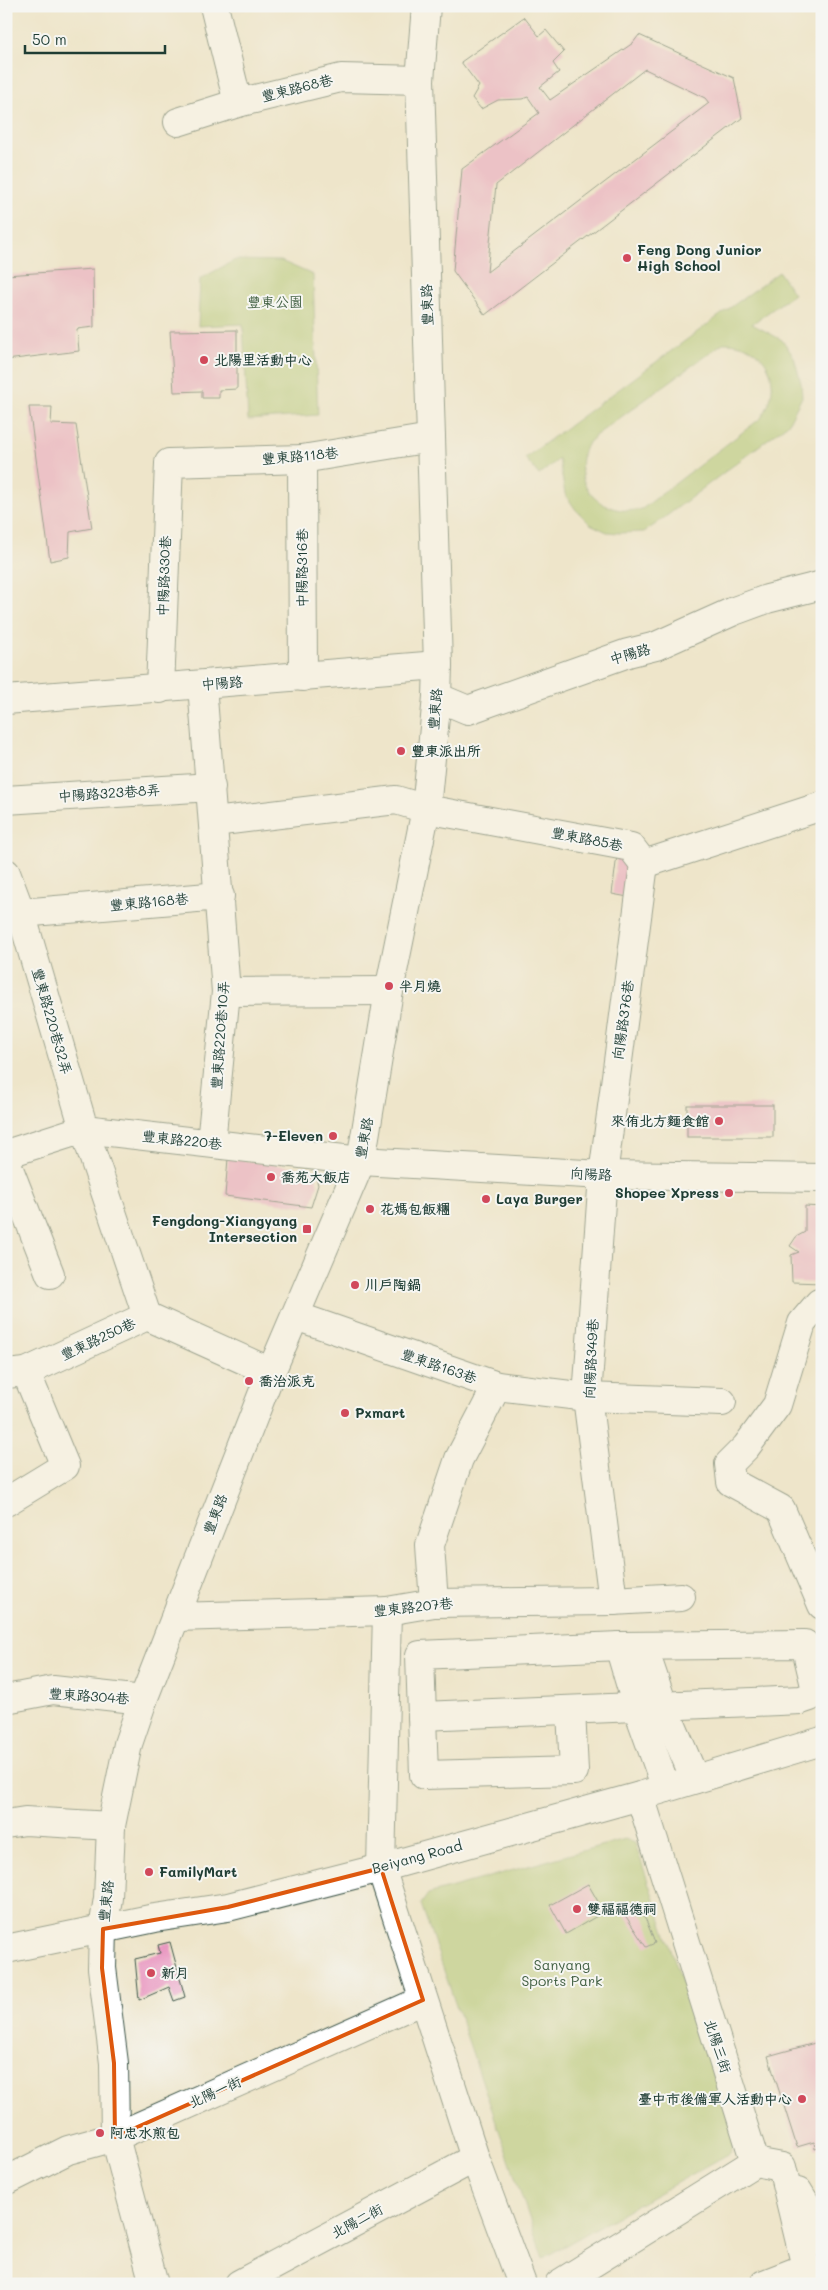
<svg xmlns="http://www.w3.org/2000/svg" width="828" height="2290" font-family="Mali,'LXGW WenKai TC',sans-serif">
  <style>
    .green { fill: #a7c46c; stroke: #638050; fill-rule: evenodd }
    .building { fill: #e998c1; fill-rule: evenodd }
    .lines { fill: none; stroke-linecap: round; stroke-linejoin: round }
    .minor-casing { stroke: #3e564a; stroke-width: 30 }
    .minor { stroke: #fff; stroke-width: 28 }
    .marked { fill: none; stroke: #de580e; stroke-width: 4; stroke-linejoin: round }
    .poi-dot { fill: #d1495b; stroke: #f6f6f2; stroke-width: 2 }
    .labels { text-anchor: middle; stroke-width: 4; stroke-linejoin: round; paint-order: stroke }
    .street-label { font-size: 14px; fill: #1f3d34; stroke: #f6f6f2 }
    .poi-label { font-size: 14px; font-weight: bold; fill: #1f3d34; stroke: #f6f6f2; text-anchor: start }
    .park-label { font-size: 14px; fill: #415f42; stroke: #f6f6f2 }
  </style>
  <rect width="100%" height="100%" fill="#f6f6f2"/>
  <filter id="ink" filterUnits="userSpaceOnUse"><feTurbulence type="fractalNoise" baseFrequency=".02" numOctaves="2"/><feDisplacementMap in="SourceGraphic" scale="10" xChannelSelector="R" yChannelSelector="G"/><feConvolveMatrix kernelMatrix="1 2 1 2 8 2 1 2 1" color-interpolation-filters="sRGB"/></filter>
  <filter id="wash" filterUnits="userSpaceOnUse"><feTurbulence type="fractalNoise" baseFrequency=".0096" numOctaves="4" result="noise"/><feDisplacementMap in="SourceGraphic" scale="20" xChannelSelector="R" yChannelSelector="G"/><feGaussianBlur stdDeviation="1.12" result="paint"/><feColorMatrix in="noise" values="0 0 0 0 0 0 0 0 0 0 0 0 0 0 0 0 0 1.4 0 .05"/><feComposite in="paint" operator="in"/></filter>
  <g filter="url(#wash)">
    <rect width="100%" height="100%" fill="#eee5ca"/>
    <!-- green -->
    <g class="green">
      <polygon points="235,260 281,261 313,275 318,415 248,420 243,324 198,326 200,279"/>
      <path d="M779,272L794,294L752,324L782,340L794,357L801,383L802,397L788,424L656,524L644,532L619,533L607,532L590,524L576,510L565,494L559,459L539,475L525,458ZM723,343C767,342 786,383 761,418L642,509C616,515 588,503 582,475C581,466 581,456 585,448C587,444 592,440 595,436Z"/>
      <polygon points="625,1839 635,1843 736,2141 730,2153 543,2258 421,1904 428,1894"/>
    </g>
    <g id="blocks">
      <!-- building -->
      <g class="building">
        <path d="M524,17L539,36L546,30L564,52L553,63L559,72L540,87L550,100L633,43L639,35L734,78L742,118L485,315L453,271L462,169L539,113L528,97L522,99L498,100L481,109L472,98L479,86L461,62ZM645,69L705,98L709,103L487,272L496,185Z"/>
        <polygon points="93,269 94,327 77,329 79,351 6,360 6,275"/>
        <polygon points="237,330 237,389 219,390 219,398 202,398 202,391 174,392 170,331"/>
        <polygon points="29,407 52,407 51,424 76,425 92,528 70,532 69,557 50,561"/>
        <polygon points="617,855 626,857 631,865 628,897 612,894"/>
        <rect x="687" y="1105" width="86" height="32"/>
        <polygon points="228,1158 314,1170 318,1185 311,1207 225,1196"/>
        <polygon points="805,1206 822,1207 822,1283 792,1282 791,1255 799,1252 790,1246 796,1237 805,1232"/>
        <polygon points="588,1884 604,1912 566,1934 550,1905"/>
        <polygon points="631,1904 646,1920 655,1943 646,1947 623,1912"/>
        <polygon points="170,1942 185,1997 174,2001 169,1987 139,2000 135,1959 160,1953 158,1945"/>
        <polygon points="822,2041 822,2147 815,2149 814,2142 797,2147 768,2056"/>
      </g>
    </g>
  </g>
  <g filter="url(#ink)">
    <use href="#blocks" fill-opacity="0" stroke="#3e564a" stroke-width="1"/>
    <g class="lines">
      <!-- minor casing -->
      <g class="minor-casing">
        <g id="minor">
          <polyline points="214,6 238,103"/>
          <polyline points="178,122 238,103 341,78 420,80"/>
          <polyline points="302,459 303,677"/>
          <polyline points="202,685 226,992 211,1143"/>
          <polyline points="160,689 169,463 302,459 431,438"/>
          <polyline points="437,697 468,710 628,653 656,646 734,611 767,599 822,585"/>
          <polyline points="6,700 438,665"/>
          <polyline points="6,800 211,787"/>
          <polyline points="214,822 396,800 426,809 631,847 644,864"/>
          <polyline points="644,864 822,806"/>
          <polyline points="6,873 21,913 84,1129 147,1316"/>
          <polyline points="6,920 21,913 220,896"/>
          <polyline points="226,992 389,991"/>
          <polyline points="6,1154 84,1129 361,1161 603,1175 822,1178"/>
          <polyline points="6,1161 50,1274"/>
          <polyline points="822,1303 819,1303 802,1323 777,1405 746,1447 729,1464 731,1482 781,1509 822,1605"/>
          <polyline points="296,1316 497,1386 587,1397 722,1402"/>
          <polyline points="6,1374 26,1372 147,1316 271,1372"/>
          <polyline points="6,1502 65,1466 26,1372"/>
          <polyline points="613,1601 587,1397 603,1175 644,864"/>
          <polyline points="434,1603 430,1545 459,1459 497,1386"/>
          <polyline points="387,1611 381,1868 475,2158 522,2284"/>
          <polyline points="175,1617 387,1611 434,1603 613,1601 681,1597"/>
          <polygon points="805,1644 816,1690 810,1697 801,1700 422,1716 420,1655 619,1646"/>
          <polyline points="619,1646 637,1707 666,1788"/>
          <polyline points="643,1646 663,1705 695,1779"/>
          <polyline points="6,1699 53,1690 143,1700"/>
          <polyline points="422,1716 424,1775 574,1771 571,1710"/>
          <polyline points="6,1824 25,1821 111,1826"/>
          <polyline points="6,1949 155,1918 228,1907 381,1868 640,1796 822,1741"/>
          <polyline points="755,2162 782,2167 810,2284"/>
          <polyline points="6,2181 68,2150 115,2137 423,2000"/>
          <polyline points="798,2191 809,2209 822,2242"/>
          <polyline points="154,2284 115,2137 114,2063 102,1968 103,1929 108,1898 111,1826 128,1744 143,1700 271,1372 361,1161 389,991 426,809 437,697 438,665 420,80 426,6"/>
          <polyline points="239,2284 475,2158"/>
          <polyline points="559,2284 755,2162 640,1796"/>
          <polyline points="764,2284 805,2268"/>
        </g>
      </g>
      <!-- minor -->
      <use href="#minor" class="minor"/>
    </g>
  </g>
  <!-- marked area -->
  <path d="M0 0H828V2290H0ZM381,1868L423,2000L115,2137L114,2063L102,1968L103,1929L228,1907Z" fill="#eee5ca" fill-opacity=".55" fill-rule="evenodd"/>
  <path class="marked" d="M381,1868L423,2000L115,2137L114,2063L102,1968L103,1929L228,1907Z"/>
  <!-- markers -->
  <g class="poi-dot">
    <circle cx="627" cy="258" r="5"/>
    <circle cx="204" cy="360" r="5"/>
    <circle cx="401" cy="751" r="5"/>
    <circle cx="389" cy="986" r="5"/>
    <circle cx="719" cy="1121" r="5"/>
    <circle cx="333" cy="1136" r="5"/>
    <circle cx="271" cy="1177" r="5"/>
    <circle cx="729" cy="1193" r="5"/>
    <circle cx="486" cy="1199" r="5"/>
    <circle cx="370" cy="1209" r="5"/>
    <rect x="302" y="1224" width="10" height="10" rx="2.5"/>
    <circle cx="355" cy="1285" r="5"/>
    <circle cx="249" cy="1381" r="5"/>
    <circle cx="345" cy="1413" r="5"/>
    <circle cx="149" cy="1872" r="5"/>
    <circle cx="577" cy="1909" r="5"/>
    <circle cx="151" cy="1973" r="5"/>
    <circle cx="802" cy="2099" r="5"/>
    <circle cx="100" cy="2133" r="5"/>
  </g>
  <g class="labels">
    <!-- street labels -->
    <g class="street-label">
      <text transform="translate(297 88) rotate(-14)" y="5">豐東路68巷</text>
      <text transform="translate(427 305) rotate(-92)" y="5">豐東路</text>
      <text transform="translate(300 456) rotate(-5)" y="5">豐東路118巷</text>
      <text transform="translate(302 568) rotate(-90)" y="5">中陽路316巷</text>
      <text transform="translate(164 576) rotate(-88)" y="5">中陽路330巷</text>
      <text transform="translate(630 654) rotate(-16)" y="5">中陽路</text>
      <text transform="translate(222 683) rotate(-4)" y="5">中陽路</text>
      <text transform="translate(435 709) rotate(-85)" y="5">豐東路</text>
      <text transform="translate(109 793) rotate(-4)" y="5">中陽路323巷8弄</text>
      <text transform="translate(587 839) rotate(11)" y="5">豐東路85巷</text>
      <text transform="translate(149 902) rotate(-5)" y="5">豐東路168巷</text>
      <text transform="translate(623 1020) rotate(-82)" y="5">向陽路376巷</text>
      <text transform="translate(52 1021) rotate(74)" y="5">豐東路220巷32弄</text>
      <text transform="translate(220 1035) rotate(-86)" y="5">豐東路220巷10弄</text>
      <text transform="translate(364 1138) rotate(-79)" y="5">豐東路</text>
      <text transform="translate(182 1140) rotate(6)" y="5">豐東路220巷</text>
      <text transform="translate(591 1174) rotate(3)" y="5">向陽路</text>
      <text transform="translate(98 1339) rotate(-25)" y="5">豐東路250巷</text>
      <text transform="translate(591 1359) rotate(-87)" y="5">向陽路349巷</text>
      <text transform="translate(439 1366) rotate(19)" y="5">豐東路163巷</text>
      <text transform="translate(215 1514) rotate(-69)" y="5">豐東路</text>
      <text transform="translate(413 1607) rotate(-6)" y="5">豐東路207巷</text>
      <text transform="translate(89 1696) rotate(4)" y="5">豐東路304巷</text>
      <text transform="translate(417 1857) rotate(-15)" y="5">Beiyang Road</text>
      <text transform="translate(106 1901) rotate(-84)" y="5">豐東路</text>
      <text transform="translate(718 2046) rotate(72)" y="5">北陽三街</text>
      <text transform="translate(215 2092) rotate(-24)" y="5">北陽一街</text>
      <text transform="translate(357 2221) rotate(-28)" y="5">北陽二街</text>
    </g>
    <!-- poi labels -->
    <g class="poi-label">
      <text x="637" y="255">Feng Dong Junior<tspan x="637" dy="16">High School</tspan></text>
      <text x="214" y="365">北陽里活動中心</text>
      <text x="411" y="756">豐東派出所</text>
      <text x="399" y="991">半月燒</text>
      <text x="709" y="1126" text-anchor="end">來侑北方麵食館</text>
      <text x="323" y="1141" text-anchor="end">7-Eleven</text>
      <text x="281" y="1182">喬苑大飯店</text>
      <text x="719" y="1198" text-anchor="end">Shopee Xpress</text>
      <text x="496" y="1204">Laya Burger</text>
      <text x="380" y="1214">花媽包飯糰</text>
      <text x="297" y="1226" text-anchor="end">Fengdong-Xiangyang<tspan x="297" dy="16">Intersection</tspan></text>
      <text x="365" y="1290">川戶陶鍋</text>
      <text x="259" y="1386">喬治派克</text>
      <text x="355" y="1418">Pxmart</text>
      <text x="159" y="1877">FamilyMart</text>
      <text x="587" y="1914">雙福福德祠</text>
      <text x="161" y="1978">新月</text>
      <text x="792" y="2104" text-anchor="end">臺中市後備軍人活動中心</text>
      <text x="110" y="2138">阿忠水煎包</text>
    </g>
    <!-- park labels -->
    <g class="park-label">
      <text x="275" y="307">豐東公園</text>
      <text x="562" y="1970">Sanyang<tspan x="562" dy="16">Sports Park</tspan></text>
    </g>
  </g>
  <!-- margin -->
  <rect width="828" height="2290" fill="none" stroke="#f6f6f2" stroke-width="25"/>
  <!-- scale -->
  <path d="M25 45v8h140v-8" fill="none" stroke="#1f3d34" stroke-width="2.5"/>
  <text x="32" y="45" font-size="15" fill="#1f3d34" stroke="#f6f6f2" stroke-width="4" paint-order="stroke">50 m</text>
</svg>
